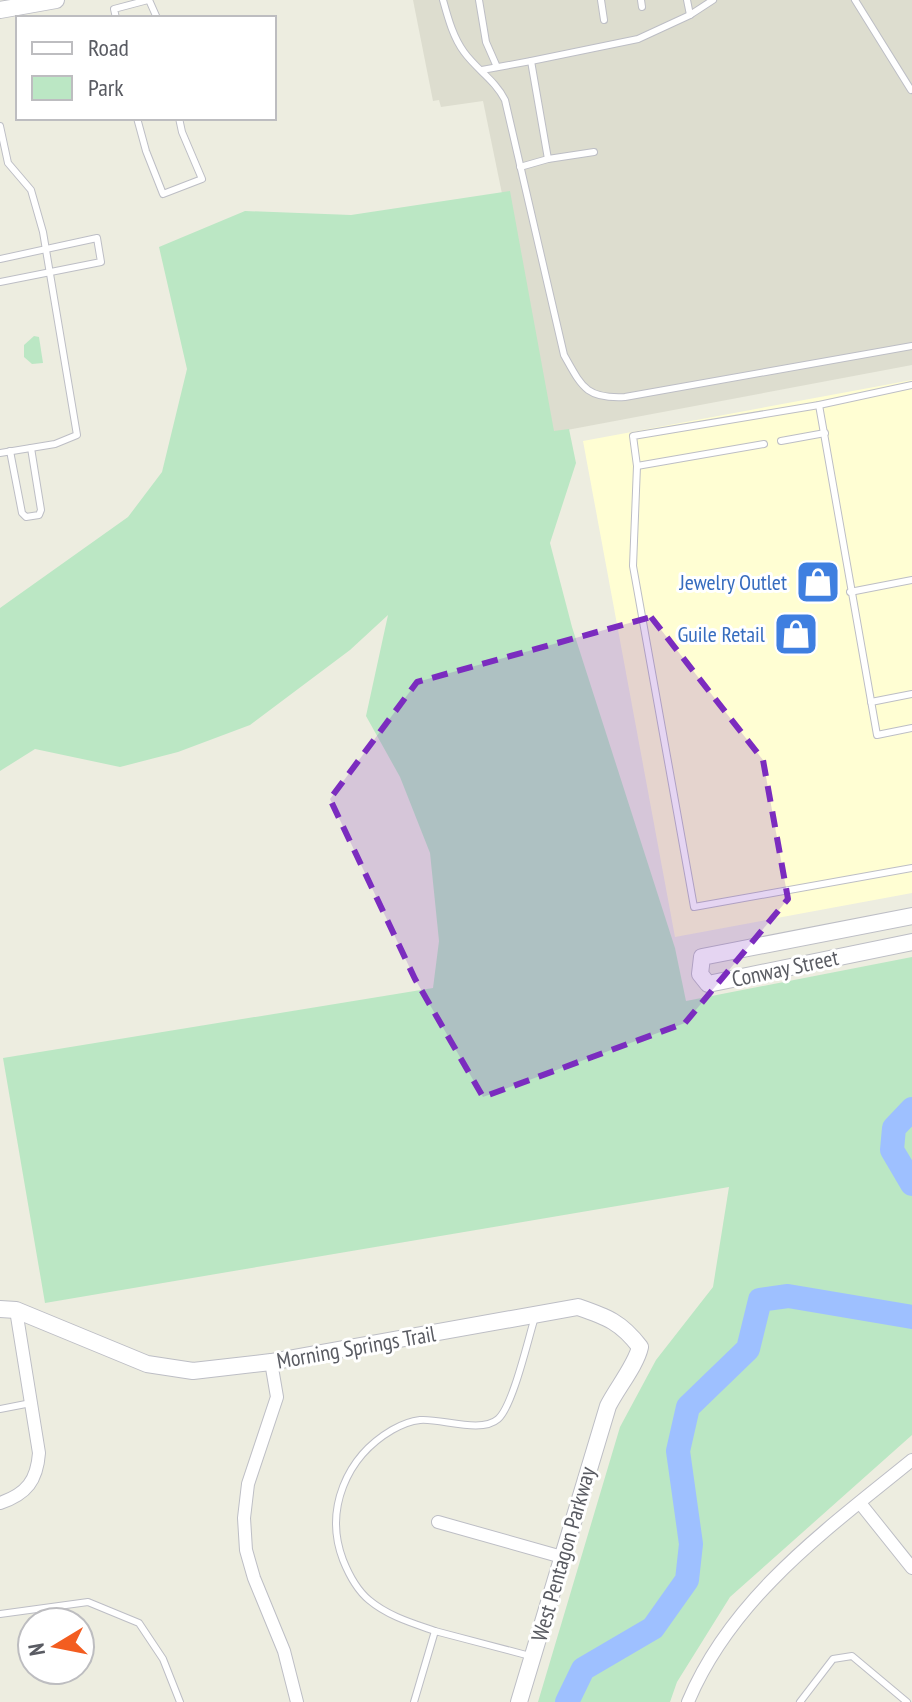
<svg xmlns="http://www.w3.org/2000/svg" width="912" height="1702" font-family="'PT Sans Narrow',sans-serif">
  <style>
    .commercial { fill: #fffed3 }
    .education { fill: #ddddcf }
    .green { fill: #bbe7c4 }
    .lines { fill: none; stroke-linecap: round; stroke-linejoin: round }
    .river { stroke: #9ec0ff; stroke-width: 24 }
    .service-casing { stroke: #bdbec5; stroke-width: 8 }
    .minor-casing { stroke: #bdbec5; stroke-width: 14 }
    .tertiary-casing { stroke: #bdbec5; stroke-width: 18 }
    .service { stroke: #fff; stroke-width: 6 }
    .minor { stroke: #fff; stroke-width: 12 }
    .tertiary { stroke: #fff; stroke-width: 16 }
    .marked { fill: #7b2cbf; fill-opacity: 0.2; stroke: #7b2cbf; stroke-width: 6; stroke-dasharray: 16 10; stroke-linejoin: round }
    .labels { text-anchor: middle; stroke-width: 6; stroke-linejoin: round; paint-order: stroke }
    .shop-label { font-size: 22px; fill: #366cbe; stroke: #fff; text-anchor: end }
    .street-label { font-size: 22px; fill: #595b62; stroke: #fff }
  </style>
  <rect width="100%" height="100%" fill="#edede0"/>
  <!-- commercial -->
  <polygon class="commercial" points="912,380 912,893 675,937 583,441"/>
  <!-- education -->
  <polygon class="education" points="413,0 912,0 912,365 551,433 483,101 441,107 439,100 433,101"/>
  <!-- green -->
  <g class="green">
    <polygon points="510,191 554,431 569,429 576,463 550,543 572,627 675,948 686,1001 912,957 912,1435 730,1597 677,1682 670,1702 538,1702 620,1427 656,1360 713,1287 729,1187 45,1303 3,1058 433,988 439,941 430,853 400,777 366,716 388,615 350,650 250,725 178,752 120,767 35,749 0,771 0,608 128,517 162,472 187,369 159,247 245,211 351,215"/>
    <polygon points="34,336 39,337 43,363 32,364 24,357 24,345"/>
  </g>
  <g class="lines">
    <!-- river -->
    <g class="river">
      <polyline points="912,1109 894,1128 892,1150 912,1184"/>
      <polyline points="567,1702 583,1669 653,1628 687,1580 691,1544 678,1451 688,1407 748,1349 760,1300 788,1296 912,1317"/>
    </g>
    <!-- service casing -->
    <g class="service-casing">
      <g id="service">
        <polyline points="149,0 157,18"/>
        <path d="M443,0C448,18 453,37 464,52C477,70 495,80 505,100L564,355C582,387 586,399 625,397L912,346"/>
        <polyline points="479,0 486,42 497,67"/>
        <polyline points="601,0 604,20"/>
        <polyline points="641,0 642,7"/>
        <polyline points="687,0 690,15"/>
        <polyline points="855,0 911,90"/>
        <polyline points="116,18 114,9 148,0"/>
        <polyline points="482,70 531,61"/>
        <polyline points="137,118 146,151 163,194 202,179 182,132 179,118"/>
        <polyline points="0,126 8,163 31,190 43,232 77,435 55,444 0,453"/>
        <polyline points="548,159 594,152"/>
        <polyline points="520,167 548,159 531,61 638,39 690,15 713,0"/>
        <polyline points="0,259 97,238 101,262 0,282"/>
        <polyline points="912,385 819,405 633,436 637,466 633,566 694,907 912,868"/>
        <polyline points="819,405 877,735 912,728"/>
        <polyline points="781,441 825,433"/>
        <polyline points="10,451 22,513 26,517 39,515 41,510 31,448"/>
        <polyline points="637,466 764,444"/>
        <polyline points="850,592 912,580"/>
        <polyline points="871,702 912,694"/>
        <polyline points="0,1409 31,1403"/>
        <polyline points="0,1614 88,1602 139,1623 163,1659 180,1702"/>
        <path d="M435,1631C412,1623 388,1616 369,1600C357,1590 349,1575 343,1560C324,1510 346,1457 392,1430C399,1426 411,1421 420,1420C441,1418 481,1434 498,1419C513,1406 528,1339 535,1317"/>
        <polyline points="414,1702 435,1631 530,1656"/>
        <polyline points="800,1702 833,1659 852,1656 907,1702"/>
      </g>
    </g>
    <!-- minor casing -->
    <g class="minor-casing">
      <g id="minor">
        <polyline points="271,1362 277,1397 248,1484 244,1518 246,1550 254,1578 284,1651 297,1702"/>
        <path d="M0,1503C27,1494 37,1480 39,1453L16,1310"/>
        <polyline points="860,1503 912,1568"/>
        <polyline points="438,1522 562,1557"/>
        <path d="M688,1702C732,1597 826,1530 912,1460"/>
      </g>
    </g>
    <!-- tertiary casing -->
    <g class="tertiary-casing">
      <g id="tertiary">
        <polyline points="0,10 56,0"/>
        <polyline points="912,916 702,957 700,974 708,984 912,942"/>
        <path d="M0,1309L16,1310L147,1364L193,1371L271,1362L578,1307C607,1317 621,1322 640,1347C636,1365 617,1388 608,1406L519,1702"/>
      </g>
    </g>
    <!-- service -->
    <use href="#service" class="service"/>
    <!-- minor -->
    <use href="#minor" class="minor"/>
    <!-- tertiary -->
    <use href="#tertiary" class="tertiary"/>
  </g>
  <!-- marked area -->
  <path class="marked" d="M651,617L763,760L788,899L685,1023L483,1097L415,979L330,799L417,682Z"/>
  <!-- icons -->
  <defs>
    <g id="shop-square" transform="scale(2.3)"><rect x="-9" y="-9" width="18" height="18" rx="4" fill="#3f7fe0" stroke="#fff"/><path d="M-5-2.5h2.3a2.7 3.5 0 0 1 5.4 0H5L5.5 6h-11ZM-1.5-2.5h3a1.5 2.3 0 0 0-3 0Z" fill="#fff"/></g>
  </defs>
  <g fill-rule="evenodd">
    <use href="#shop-square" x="818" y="582"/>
    <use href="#shop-square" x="796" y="634"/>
  </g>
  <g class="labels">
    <!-- shop labels -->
    <g class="shop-label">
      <text x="787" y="590">Jewelry Outlet</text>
      <text x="765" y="642">Guile Retail</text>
    </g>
    <!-- street labels -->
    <g class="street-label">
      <text transform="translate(785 968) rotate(-12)" y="8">Conway Street</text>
      <text transform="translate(356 1347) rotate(-10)" y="8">Morning Springs Trail</text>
      <text transform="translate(563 1554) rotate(-74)" y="8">West Pentagon Parkway</text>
    </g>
  </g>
  <!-- legend -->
  <rect x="16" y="16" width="260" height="104" fill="#ffffff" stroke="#bdbdc0" stroke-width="2"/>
  <rect x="32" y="42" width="40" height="12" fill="#ffffff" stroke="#bdbdc0" stroke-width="2"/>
  <text x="88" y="56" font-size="24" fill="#595b62">Road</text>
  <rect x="32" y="76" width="40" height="24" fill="#bbe7c4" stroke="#bdbdc0" stroke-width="2"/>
  <text x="88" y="96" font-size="24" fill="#595b62">Park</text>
  <!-- north arrow -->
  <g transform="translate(56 1646) rotate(260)"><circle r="38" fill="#ffffff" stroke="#bdbdc0" stroke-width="2"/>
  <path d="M0-6L14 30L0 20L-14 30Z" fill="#f35d20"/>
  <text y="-12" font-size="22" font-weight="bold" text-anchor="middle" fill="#595b62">N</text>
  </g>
</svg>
